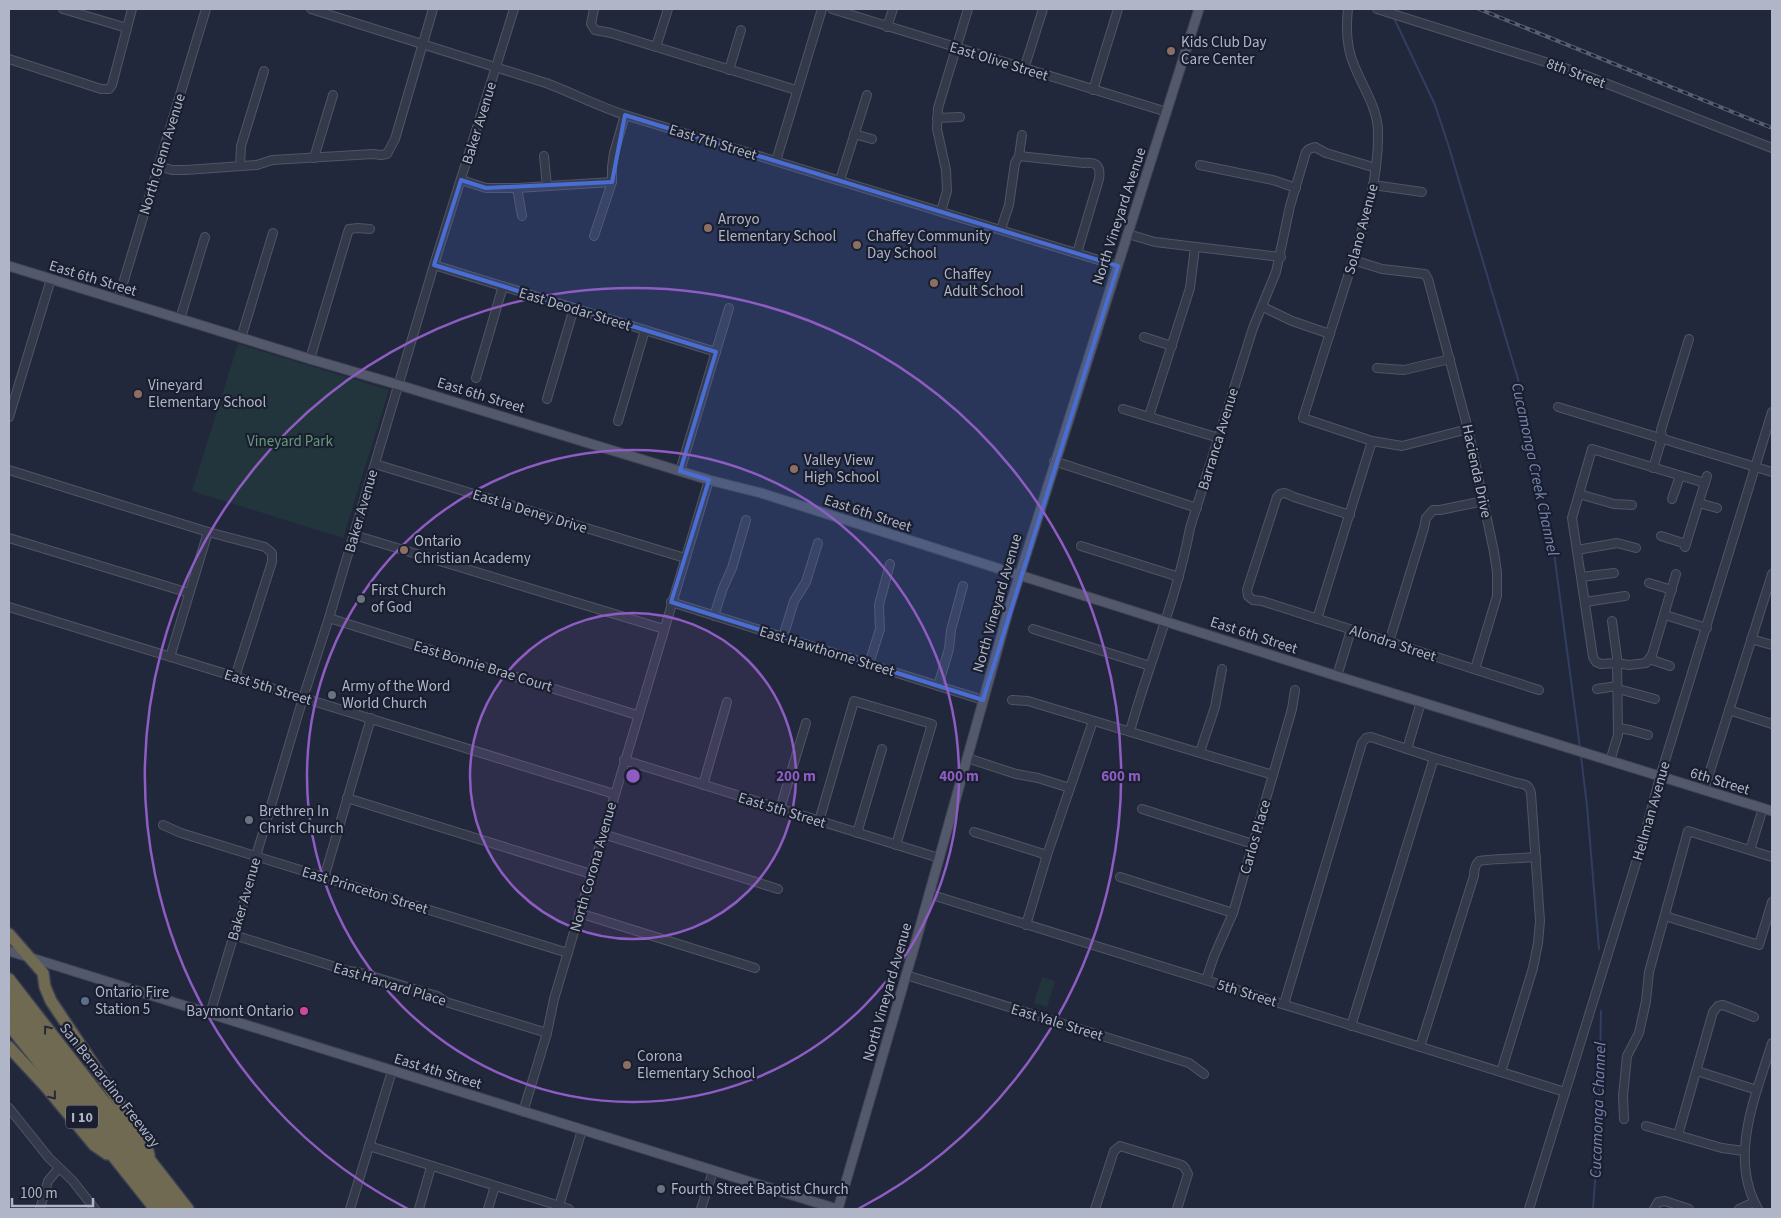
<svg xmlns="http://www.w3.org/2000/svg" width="1781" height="1218" font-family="'Source Sans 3',sans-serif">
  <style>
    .green { fill: #23353c }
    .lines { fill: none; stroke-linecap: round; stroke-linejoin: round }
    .stream { stroke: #323e61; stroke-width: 2 }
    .minor-casing { stroke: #505566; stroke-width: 10 }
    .major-casing { stroke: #3e4354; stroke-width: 11 }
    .highway-casing { stroke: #3d4253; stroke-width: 14 }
    .minor { stroke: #353a4b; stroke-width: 8 }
    .major { stroke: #53596b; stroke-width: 9 }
    .highway { stroke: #716a52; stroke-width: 11 }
    .rail-casing { stroke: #575d72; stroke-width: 4 }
    .rail { stroke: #1a1f30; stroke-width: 2; stroke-dasharray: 5.5; stroke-linecap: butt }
    .oneway { stroke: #272a35 }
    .marked { fill: #496dd3; fill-opacity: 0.2; stroke: #496dd3; stroke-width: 4; stroke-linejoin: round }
    .ring { fill: none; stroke: #8e5cc2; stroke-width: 2.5 }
    .education-dot { fill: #8d6e63; stroke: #1a1f30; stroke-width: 2 }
    .worship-dot { fill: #6b7280; stroke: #1a1f30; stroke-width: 2 }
    .service-dot { fill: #5c6f8a; stroke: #1a1f30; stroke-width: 2 }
    .hotel-dot { fill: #d1479c; stroke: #1a1f30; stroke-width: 2 }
    .labels { text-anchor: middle; stroke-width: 4.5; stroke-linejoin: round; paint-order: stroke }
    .shield { fill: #1a1f30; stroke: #83889a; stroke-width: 1 }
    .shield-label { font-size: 14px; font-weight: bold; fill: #b0b5c7 }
    .poi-label { font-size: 15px; fill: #b0b5c7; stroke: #1a1f30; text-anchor: start }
    .street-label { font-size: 15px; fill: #b0b5c7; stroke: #1a1f30 }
    .park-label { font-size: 15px; fill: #66997a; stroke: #1a1f30 }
    .water-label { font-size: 16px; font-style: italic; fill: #7786b0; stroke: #1a1f30 }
    .centre { fill: #8e5cc2; stroke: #1a1f30; stroke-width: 2.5 }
    .ring-label { font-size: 15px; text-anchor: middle; font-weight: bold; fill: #8e5cc2; stroke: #1a1f30; stroke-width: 4.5; stroke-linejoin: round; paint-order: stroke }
  </style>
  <rect width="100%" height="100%" fill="#21283b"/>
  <!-- green -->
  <g class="green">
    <polygon points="238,344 389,390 343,538 192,491"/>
    <polygon points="1042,977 1055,981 1047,1007 1034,1003"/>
  </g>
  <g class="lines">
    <!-- stream -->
    <g class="stream">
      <polyline points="1394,18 1435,105 1448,144 1518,379 1553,545 1580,748"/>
      <polyline points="1581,756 1587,806 1599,949"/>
      <polyline points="1593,1209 1599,1125 1601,1011"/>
    </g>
    <!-- minor casing -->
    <g class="minor-casing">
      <g id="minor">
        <polyline points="63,9 127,28"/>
        <path d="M311,9L546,83C573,93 597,106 625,115L1118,266"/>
        <polyline points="594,9 591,24 595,30 611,33 796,90"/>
        <polyline points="832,9 1167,112"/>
        <path d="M1348,9C1346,27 1346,47 1354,65C1362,86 1378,108 1378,132C1379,181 1363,227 1349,273C1334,321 1319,369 1303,418L1372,441L1402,446L1468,429"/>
        <polyline points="1377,9 1574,71 1772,148"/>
        <polyline points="887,27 893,9"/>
        <polyline points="656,47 668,9"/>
        <polyline points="9,59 101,89 109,89 112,85 132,9"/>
        <polyline points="1024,69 1043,9"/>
        <polyline points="729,70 741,30"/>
        <polyline points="1093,90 1118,9"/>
        <polyline points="937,118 960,117"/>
        <polyline points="854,134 872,139"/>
        <polyline points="544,156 547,186"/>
        <path d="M1019,156L1084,163C1097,162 1101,166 1099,179L1077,253"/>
        <polyline points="314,158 333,95"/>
        <polyline points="776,161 822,9"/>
        <polyline points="1200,165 1273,180 1296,188"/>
        <polyline points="159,166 172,170 186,170 257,165 272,160 373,154 381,155 387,154 395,139 433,9"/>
        <polyline points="240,166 241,146 264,71"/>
        <polyline points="461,180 486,188 517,188 612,182"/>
        <polyline points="840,180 867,95"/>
        <polyline points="1373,185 1422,192"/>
        <polyline points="517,188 522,216"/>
        <polyline points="941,211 947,191 946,170 937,129 938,108 968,9"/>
        <polyline points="1001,229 1009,205 1015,163 1019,156 1022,135"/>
        <polyline points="1128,234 1155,242 1281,257"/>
        <polyline points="594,236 612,182 612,167 614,153 625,115"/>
        <polyline points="1353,260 1382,269 1425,274 1428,279 1468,429 1494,552 1497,572 1497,596 1475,669"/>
        <polyline points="434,265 716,352"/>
        <polyline points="118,300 206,9"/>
        <polyline points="1263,307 1292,321 1330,334"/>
        <polyline points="180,319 205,237"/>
        <polyline points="1144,337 1172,346"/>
        <polyline points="241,338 273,233"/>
        <polyline points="310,359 349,229 358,228 370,229"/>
        <polyline points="1377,368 1404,370 1450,359"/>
        <polyline points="476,378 503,286"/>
        <polyline points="547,399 574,308"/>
        <polyline points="1558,407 1772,472"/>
        <polyline points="1123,409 1219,438"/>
        <polyline points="1149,416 1190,288 1195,247"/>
        <polyline points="9,417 51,279"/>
        <polyline points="618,421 645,330"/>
        <polyline points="1054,461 1197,508"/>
        <polyline points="375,464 685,558"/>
        <polyline points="1653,468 1662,438 1661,430 1689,339"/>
        <polyline points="9,470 208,532 265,547 272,553 272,562 235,677"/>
        <polyline points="680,471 729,308"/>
        <polyline points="1579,494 1614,504 1632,505"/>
        <polyline points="1672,499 1680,476"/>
        <polyline points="1699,503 1717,508"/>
        <polyline points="1350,515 1294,497 1285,493 1280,494 1277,497 1247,590 1248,596 1253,600 1262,601 1539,690"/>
        <polyline points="354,535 664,629"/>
        <polyline points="1661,536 1686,544"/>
        <polyline points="9,538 189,593"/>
        <polyline points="1081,546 1179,577"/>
        <polyline points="1685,547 1707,476"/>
        <polyline points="1577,550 1617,543 1636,548"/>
        <polyline points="1676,574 1652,655 1646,663 1629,665 1617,663 1601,664 1596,662 1593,657 1572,518 1592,449 1705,483"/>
        <polyline points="1581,577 1614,573"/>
        <polyline points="1649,583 1672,590"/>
        <polyline points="671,602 983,700"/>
        <polyline points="1585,602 1625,596"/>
        <polyline points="9,607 614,794"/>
        <polyline points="1665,615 1707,628"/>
        <polyline points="714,616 723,588 732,568 746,520"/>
        <polyline points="329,618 637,715"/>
        <polyline points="1317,619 1372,441"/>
        <polyline points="1033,629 1150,666"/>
        <polyline points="783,637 794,601 806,582 818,543"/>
        <polyline points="1751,639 1772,645"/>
        <polyline points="1389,642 1424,528 1426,518 1433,510 1440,510 1484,501"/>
        <polyline points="170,657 208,532"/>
        <polyline points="1649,659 1670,666"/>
        <polyline points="869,664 880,629 879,605 890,564"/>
        <polyline points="1337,676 1351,630"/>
        <polyline points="938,686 949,649 951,630 963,586"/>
        <polyline points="1597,689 1617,686"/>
        <polyline points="1617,690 1622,690 1655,699"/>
        <polyline points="1012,700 1028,701 1273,775"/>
        <polyline points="1729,710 1772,724"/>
        <polyline points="1618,728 1630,730 1648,735"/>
        <path d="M1130,731C1149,663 1177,598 1190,528L1253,328L1276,272L1290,206L1306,152L1309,149L1315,147L1326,153L1376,168"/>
        <polyline points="1407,749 1421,702"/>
        <polyline points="1200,752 1215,707 1222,669"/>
        <polyline points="967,758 1016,774 1038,778 1070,788"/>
        <polyline points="624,760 939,858"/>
        <polyline points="1610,761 1618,735 1617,657 1612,621"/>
        <polyline points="703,785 727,702"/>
        <polyline points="1704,790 1772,574"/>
        <polyline points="347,798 591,874"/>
        <polyline points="780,809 806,723"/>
        <polyline points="1142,809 1253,844"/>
        <polyline points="819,821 854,701 932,724 896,845"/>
        <polyline points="163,825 181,833 568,953"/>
        <polyline points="974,832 1047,855"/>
        <polyline points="857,833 882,749"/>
        <polyline points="603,834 778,889"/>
        <polyline points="1750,850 1763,808"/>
        <polyline points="1120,877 1233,913"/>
        <polyline points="324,878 371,718"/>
        <polyline points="929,894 1565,1092"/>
        <polyline points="579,913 755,968"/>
        <polyline points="1665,916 1759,945 1772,902"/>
        <polyline points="1026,925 1047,855 1093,721"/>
        <polyline points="234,935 348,971 358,972 437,996 446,1002 547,1033"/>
        <polyline points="906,975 1189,1063 1204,1074"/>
        <polyline points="1206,980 1214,956 1233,913 1292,709 1295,690"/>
        <path d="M1284,1004L1362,743L1366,738L1371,737L1434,758L1517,783C1525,784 1529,785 1531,793L1540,921L1538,943L1533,968L1501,1072"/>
        <polyline points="210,1014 255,865 256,856 303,698 329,618 434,265 514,9"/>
        <polyline points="1351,1026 1434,758"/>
        <path d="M1420,1047L1474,876C1474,871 1475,865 1479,861C1483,859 1527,858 1536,857"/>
        <polyline points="1697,1071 1757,1090"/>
        <polyline points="9,1108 49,1158 72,1180 95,1209"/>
        <polyline points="523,1112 547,1033 554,999 709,480"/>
        <polyline points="1624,1119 1623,1096 1627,1056 1639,1033 1646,1001 1649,972 1688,831 1772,857"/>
        <polyline points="1646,1126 1722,1148 1744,1151"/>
        <polyline points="1678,1135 1713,1012 1718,1006 1723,1005 1754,1017"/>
        <polyline points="369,1146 569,1209"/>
        <polyline points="40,1209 48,1181 59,1168"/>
        <polyline points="350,1209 392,1071"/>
        <polyline points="419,1209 431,1167"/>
        <polyline points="488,1209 495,1186"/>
        <polyline points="558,1209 582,1130"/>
        <polyline points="701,1209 713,1171"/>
        <polyline points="1095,1209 1114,1151 1120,1146 1182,1165 1185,1168 1188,1174 1177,1209"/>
        <polyline points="1529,1209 1644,837 1660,777 1772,412"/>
        <polyline points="1654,1209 1658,1202 1665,1201 1689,1209"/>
        <polyline points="1739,1209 1754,1202"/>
        <path d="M1758,1209C1728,1157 1756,1095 1772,1043"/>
      </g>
    </g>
    <!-- major casing -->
    <g class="major-casing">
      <g id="major">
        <polyline points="9,266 310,359 399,385 709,480 761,493 1337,676 1772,811"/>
        <polyline points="9,951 837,1209"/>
        <polyline points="838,1209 916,941 1008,612 1199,9"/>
      </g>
    </g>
    <!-- highway casing -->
    <g class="highway-casing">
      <g id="highway">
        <polyline points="9,934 43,973 45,987 51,1001 136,1128 145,1142 149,1155"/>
        <polyline points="9,979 188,1209"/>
        <polyline points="9,994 177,1209"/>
        <polyline points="9,1010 166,1209"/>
        <polyline points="9,1025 155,1209"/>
        <polyline points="9,1047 46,1087 94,1145 107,1154"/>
      </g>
    </g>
    <!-- minor -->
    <use href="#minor" class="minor"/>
    <!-- major -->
    <use href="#major" class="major"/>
    <!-- highway -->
    <use href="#highway" class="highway"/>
    <!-- rail casing -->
    <g class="rail-casing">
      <polyline id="rail" points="1479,9 1772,128"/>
    </g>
    <!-- rail -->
    <use href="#rail" class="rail"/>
  </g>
  <!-- one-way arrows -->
  <defs><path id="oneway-chevron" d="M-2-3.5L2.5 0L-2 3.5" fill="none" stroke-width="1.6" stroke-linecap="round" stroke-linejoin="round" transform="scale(1.25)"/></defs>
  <g class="oneway">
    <use href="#oneway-chevron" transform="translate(47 1029) rotate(-128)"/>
    <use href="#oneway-chevron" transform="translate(53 1096) rotate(51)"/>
  </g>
  <!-- marked area -->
  <path class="marked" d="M625,115L1118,266L983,700L671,602L709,480L680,471L716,352L434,265L461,180L486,188L612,182Z"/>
  <!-- distance rings -->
  <circle cx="633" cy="776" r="163" fill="#8e5cc2" fill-opacity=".12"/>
  <g class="ring">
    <circle cx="633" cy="776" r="163"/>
    <circle cx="633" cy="776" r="326"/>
    <path d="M408 1209A488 488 0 1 1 858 1209"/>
  </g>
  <!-- markers -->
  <g class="education-dot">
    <circle cx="1171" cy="51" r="5"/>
    <circle cx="708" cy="228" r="5"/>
    <circle cx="857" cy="245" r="5"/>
    <circle cx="934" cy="283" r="5"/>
    <circle cx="138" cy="394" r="5"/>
    <circle cx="794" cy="469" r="5"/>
    <circle cx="404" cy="550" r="5"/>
    <circle cx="627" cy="1065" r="5"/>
  </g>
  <g class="worship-dot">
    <circle cx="361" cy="599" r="5"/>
    <circle cx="332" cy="695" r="5"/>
    <circle cx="249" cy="820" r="5"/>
    <circle cx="661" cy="1189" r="5"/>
  </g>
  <circle class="service-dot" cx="85" cy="1001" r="5"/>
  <circle class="hotel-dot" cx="304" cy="1011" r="5"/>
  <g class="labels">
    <!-- shield labels -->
    <rect class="shield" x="66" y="1105.5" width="32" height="23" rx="4"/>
    <g class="shield-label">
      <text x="82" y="1122">I 10</text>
    </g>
    <!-- poi labels -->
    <g class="poi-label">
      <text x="1181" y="47">Kids Club Day<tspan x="1181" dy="17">Care Center</tspan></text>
      <text x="718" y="224">Arroyo<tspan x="718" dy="17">Elementary School</tspan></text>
      <text x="867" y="241">Chaffey Community<tspan x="867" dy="17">Day School</tspan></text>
      <text x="944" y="279">Chaffey<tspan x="944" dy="17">Adult School</tspan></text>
      <text x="148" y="390">Vineyard<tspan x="148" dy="17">Elementary School</tspan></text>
      <text x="804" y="465">Valley View<tspan x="804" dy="17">High School</tspan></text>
      <text x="414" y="546">Ontario<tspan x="414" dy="17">Christian Academy</tspan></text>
      <text x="371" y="595">First Church<tspan x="371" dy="17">of God</tspan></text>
      <text x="342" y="691">Army of the Word<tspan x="342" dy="17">World Church</tspan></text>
      <text x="259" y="816">Brethren In<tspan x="259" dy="17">Christ Church</tspan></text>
      <text x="95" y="997">Ontario Fire<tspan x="95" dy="17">Station 5</tspan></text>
      <text x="294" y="1016" text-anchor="end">Baymont Ontario</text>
      <text x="637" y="1061">Corona<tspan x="637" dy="17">Elementary School</tspan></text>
      <text x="671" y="1194">Fourth Street Baptist Church</text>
    </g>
    <!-- street labels -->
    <g class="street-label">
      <text transform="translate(999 61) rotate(17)" y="5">East Olive Street</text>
      <text transform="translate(1576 73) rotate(20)" y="5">8th Street</text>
      <text transform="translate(479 123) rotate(-73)" y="5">Baker Avenue</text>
      <text transform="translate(713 142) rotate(17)" y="5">East 7th Street</text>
      <text transform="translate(162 154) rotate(-73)" y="5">North Glenn Avenue</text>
      <text transform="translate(1119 216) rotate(-72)" y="5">North Vineyard Avenue</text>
      <text transform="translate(1361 229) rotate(-75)" y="5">Solano Avenue</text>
      <text transform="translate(93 278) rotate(17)" y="5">East 6th Street</text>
      <text transform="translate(575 309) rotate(17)" y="5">East Deodar Street</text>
      <text transform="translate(481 395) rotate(17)" y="5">East 6th Street</text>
      <text transform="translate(1218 439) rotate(-73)" y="5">Barranca Avenue</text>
      <text transform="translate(1477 471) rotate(78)" y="5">Hacienda Drive</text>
      <text transform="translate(361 511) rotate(-74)" y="5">Baker Avenue</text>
      <text transform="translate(530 511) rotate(17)" y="5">East la Deney Drive</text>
      <text transform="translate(868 513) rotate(18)" y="5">East 6th Street</text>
      <text transform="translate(997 603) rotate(-74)" y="5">North Vineyard Avenue</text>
      <text transform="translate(1254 635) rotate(18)" y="5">East 6th Street</text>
      <text transform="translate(1393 643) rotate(18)" y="5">Alondra Street</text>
      <text transform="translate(827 651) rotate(17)" y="5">East Hawthorne Street</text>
      <text transform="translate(483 666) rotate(17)" y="5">East Bonnie Brae Court</text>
      <text transform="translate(268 687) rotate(17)" y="5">East 5th Street</text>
      <text transform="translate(1720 781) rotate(17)" y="5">6th Street</text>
      <text transform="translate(782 810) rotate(17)" y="5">East 5th Street</text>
      <text transform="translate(1651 811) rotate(-74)" y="5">Hellman Avenue</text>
      <text transform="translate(1255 837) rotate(-74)" y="5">Carlos Place</text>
      <text transform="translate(593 867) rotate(-74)" y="5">North Corona Avenue</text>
      <text transform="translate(365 890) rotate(17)" y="5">East Princeton Street</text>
      <text transform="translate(244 899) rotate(-74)" y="5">Baker Avenue</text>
      <text transform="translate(390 984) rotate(17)" y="5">East Harvard Place</text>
      <text transform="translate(887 992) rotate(-74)" y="5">North Vineyard Avenue</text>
      <text transform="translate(1247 993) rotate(17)" y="5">5th Street</text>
      <text transform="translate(1057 1022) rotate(17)" y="5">East Yale Street</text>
      <text transform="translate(438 1071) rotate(17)" y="5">East 4th Street</text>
      <text transform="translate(110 1085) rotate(52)" y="5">San Bernardino Freeway</text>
    </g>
    <!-- park labels -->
    <g class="park-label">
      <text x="290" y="446">Vineyard Park</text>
    </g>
    <!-- water labels -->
    <g class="water-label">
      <text transform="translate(1536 469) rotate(78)" y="6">Cucamonga Creek Channel</text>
      <text transform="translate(1597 1110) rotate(-88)" y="6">Cucamonga Channel</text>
    </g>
  </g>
  <circle cx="633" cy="776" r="8" class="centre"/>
  <g class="ring-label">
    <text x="796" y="781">200 m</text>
    <text x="959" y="781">400 m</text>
    <text x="1121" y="781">600 m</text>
  </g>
  <!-- border -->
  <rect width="1781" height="1218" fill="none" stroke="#b0b5c7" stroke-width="20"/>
  <!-- scale -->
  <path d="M12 1198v8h81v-8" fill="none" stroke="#b0b5c7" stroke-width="2.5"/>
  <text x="20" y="1198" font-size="15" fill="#b0b5c7" stroke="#1a1f30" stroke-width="4" paint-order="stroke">100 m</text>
</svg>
